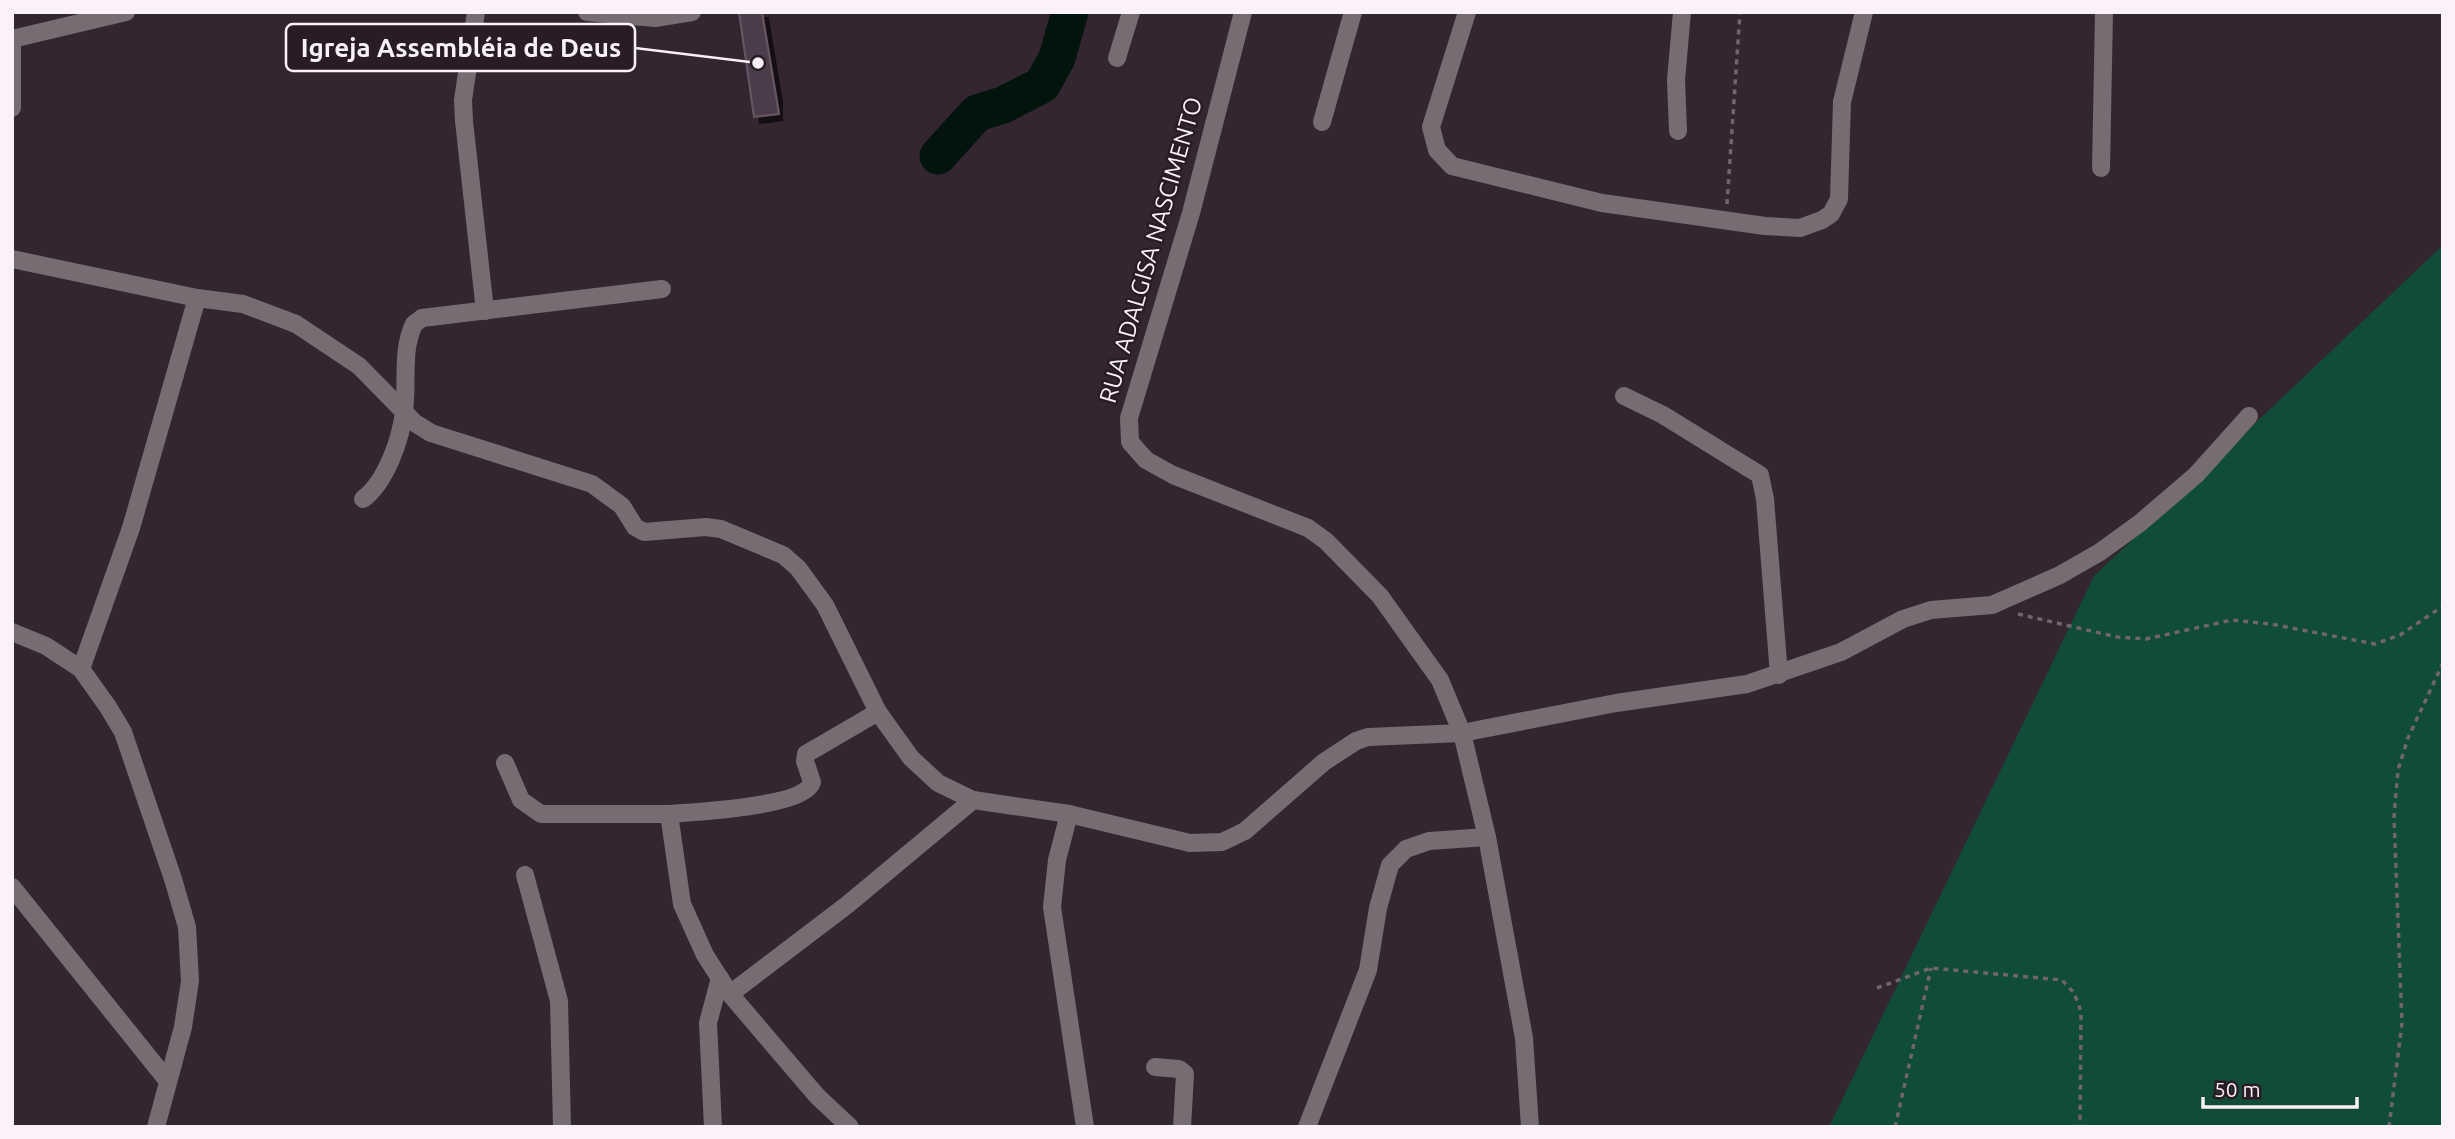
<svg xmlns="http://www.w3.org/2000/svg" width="2455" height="1139" font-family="Ubuntu,sans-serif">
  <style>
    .green { fill: #104c37 }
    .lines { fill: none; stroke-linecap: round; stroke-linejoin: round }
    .river { stroke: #03140d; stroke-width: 37 }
    .building { fill: #4c3d48; stroke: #685763; stroke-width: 2; filter: url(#shadow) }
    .path { stroke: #71646d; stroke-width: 3.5; stroke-dasharray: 5 5; stroke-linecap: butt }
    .minor { stroke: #756d72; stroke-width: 18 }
    .labels { text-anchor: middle; stroke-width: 5; stroke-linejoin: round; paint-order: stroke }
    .street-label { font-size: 24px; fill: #fbf1f8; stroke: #2a1c26 }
    .leader { fill: none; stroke: #fbf1f8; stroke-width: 2.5 }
    .callout-dot { fill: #fbf1f8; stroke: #2a1c26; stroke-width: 2.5 }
    .callout { fill: #2a1c26; stroke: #fbf1f8; stroke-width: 2.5 }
    .callout-label { font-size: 26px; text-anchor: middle; font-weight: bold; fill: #fbf1f8 }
  </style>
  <defs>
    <filter id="shadow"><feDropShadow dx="6" dy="6" stdDeviation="0" flood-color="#0009"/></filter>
  </defs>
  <rect width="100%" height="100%" fill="#342630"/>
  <!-- green -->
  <polygon class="green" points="2443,245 2443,1127 1829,1127 2094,576"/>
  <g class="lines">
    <!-- river -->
    <polyline class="river" points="938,156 977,113 1003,105 1042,85 1057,58 1070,12"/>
  </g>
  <!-- building -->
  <polygon class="building" points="739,12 762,12 779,114 754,117"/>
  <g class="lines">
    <!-- path -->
    <g class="path">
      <polyline points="1727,204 1740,12"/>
      <polyline points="2018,614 2117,637 2146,639 2232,620 2271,624 2375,644 2400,635 2443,606"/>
      <polyline points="1877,988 1931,968 2062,980 2074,993 2081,1011 2080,1127"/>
      <polyline points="1895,1127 1931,968"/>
      <polyline points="2389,1127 2402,1023 2394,817 2398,770 2408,738 2443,663"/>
    </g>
    <!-- minor -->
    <g class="minor">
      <polyline points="476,12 463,100 464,121 485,311"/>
      <polyline points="587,12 655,18 692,12"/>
      <polyline points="1243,12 1191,213 1129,418 1130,442 1146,460 1173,475 1308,528 1326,541 1380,596 1440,680 1462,733 1487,837 1524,1038 1530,1127"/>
      <polyline points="1467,12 1431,127 1437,150 1452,166 1602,203 1765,226 1800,228 1822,220 1831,214 1839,199 1842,102 1864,12"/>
      <polyline points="12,39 126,12"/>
      <polyline points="12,47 12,108"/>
      <polyline points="1117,58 1131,12"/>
      <polyline points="1322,122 1353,12"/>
      <polyline points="1678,131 1676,80 1682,12"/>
      <polyline points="2101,168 2104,12"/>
      <polyline points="12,259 197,298 243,304 296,324 359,366 415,423 431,433 592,484 622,506 635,527 644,532 706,527 721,529 783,555 798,568 825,605 878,712 911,758 938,783 973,800 1069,814 1190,843 1222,842 1245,831 1324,762 1356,741 1368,737 1462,733 1616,703 1747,684 1841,652 1903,619 1931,610 1992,605 2060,575 2100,552 2140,523 2196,475 2249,416"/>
      <polyline points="1624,396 1663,415 1760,475 1765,499 1779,675"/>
      <path d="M363,499C386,482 401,439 404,411C408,382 401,351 414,324L422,318L662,289"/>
      <polyline points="12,632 46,646 81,669 108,707 123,732 173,879 187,927 190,981 183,1027 156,1127"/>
      <polyline points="81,669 131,528 197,298"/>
      <polyline points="505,763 521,800 541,814 669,814 682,904 705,955 730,994 817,1096 850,1127"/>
      <path d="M669,814C694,812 804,807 812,782L805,761L806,754L878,712"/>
      <polyline points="1069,814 1057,860 1052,907 1085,1127"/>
      <polyline points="525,875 559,1001 562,1127"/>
      <polyline points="12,887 167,1080"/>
      <polyline points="730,994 847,905 973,800"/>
      <polyline points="1155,1067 1179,1069 1185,1074 1182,1127"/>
      <polyline points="713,1127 708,1023 720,978"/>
      <polyline points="1307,1127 1368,970 1378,908 1390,865 1406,849 1429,841 1487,837"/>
    </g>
  </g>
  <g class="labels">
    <!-- street labels -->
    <g class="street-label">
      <text transform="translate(1151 250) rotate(-74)" y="8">RUA ADALGISA NASCIMENTO</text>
    </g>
  </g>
  <!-- callouts -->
  <path class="leader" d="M758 63L635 48"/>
  <circle class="callout-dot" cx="758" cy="63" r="7"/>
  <rect class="callout" x="286" y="24" width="349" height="47" rx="7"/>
  <g class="callout-label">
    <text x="461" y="57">Igreja Assembléia de Deus</text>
  </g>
  <!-- border -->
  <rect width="2455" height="1139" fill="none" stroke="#fbf1f8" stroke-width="28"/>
  <!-- scale -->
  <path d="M2203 1097v10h154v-10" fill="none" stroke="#fbf1f8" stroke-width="3.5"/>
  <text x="2214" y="1097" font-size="21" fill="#fbf1f8" stroke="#2a1c26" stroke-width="5" paint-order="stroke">50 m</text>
</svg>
